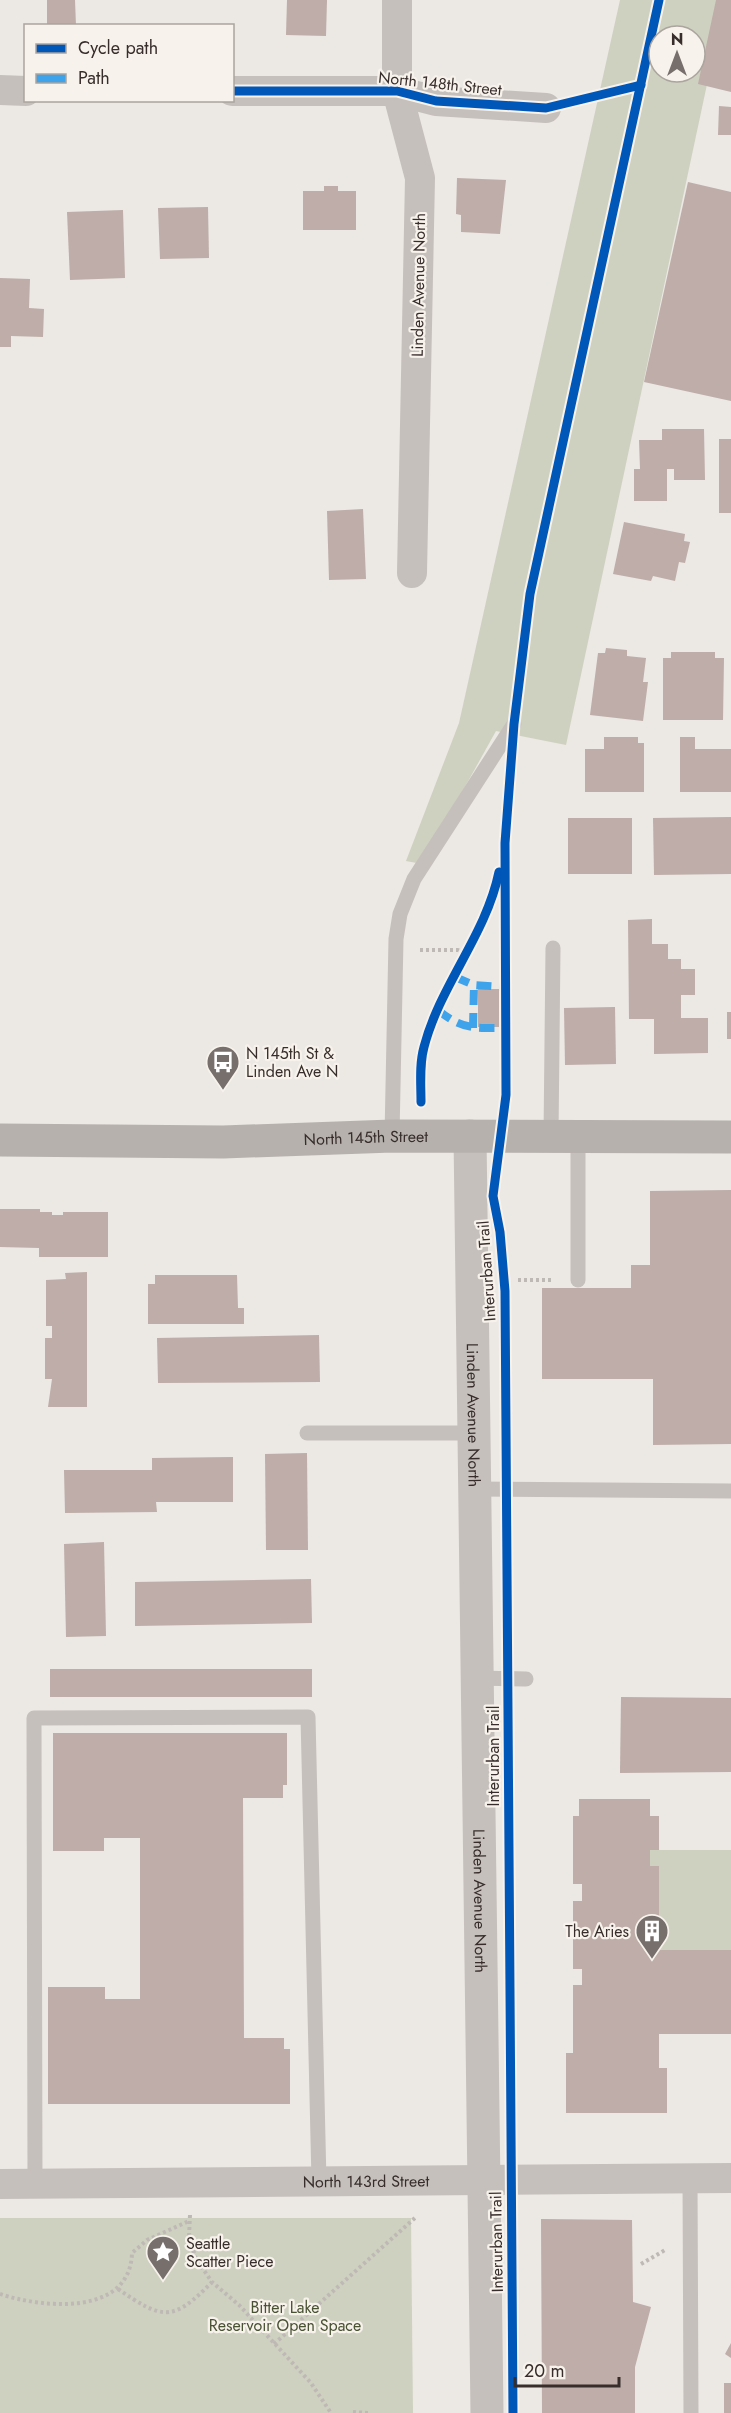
<svg xmlns="http://www.w3.org/2000/svg" width="731" height="2413" font-family="Jost,sans-serif">
  <style>
    .green { fill: #ced1c0; fill-rule: evenodd }
    .building { fill: #beada8 }
    .lines { fill: none; stroke-linecap: round; stroke-linejoin: round }
    .path { stroke: #bfb9b5; stroke-width: 4; stroke-dasharray: 3 3; stroke-linecap: butt }
    .service { stroke: #c6c0bc; stroke-width: 15 }
    .minor { stroke: #c6c0bc; stroke-width: 30 }
    .tertiary { stroke: #c6c0bc; stroke-width: 33 }
    .secondary { stroke: #b6b1ad; stroke-width: 33 }
    .quiet { stroke: #3fa3eb; stroke-width: 8; stroke-dasharray: 15 8; stroke-linecap: butt }
    .cycleway-casing { stroke: #f8f2ec; stroke-width: 13 }
    .cycleway { stroke: #0057b8; stroke-width: 9 }
    .labels { text-anchor: middle; stroke-width: 4.5; stroke-linejoin: round; paint-order: stroke }
    .street-label { font-size: 16px; fill: #372e2b; stroke: #f8f2ec }
    .poi-label { font-size: 16px; fill: #372e2b; stroke: #f8f2ec; text-anchor: start }
    .park-label { font-size: 16px; fill: #485232; stroke: #f8f2ec }
  </style>
  <rect width="100%" height="100%" fill="#ece8e4"/>
  <!-- green -->
  <g class="green">
    <path d="M620,0H725L566,745L496,731L422,864L406,861L459,723ZM659,36H695V72H659Z"/>
    <polygon points="650,1850 731,1850 731,1950 650,1950 650,1935 659,1934 659,1866 650,1866"/>
    <polygon points="0,2218 411,2218 413,2413 0,2413"/>
  </g>
  <!-- building -->
  <g class="building">
    <polygon points="47,0 75,0 76,26 47,26"/>
    <polygon points="287,0 327,0 326,36 286,35"/>
    <polygon points="716,0 731,0 731,92 698,84"/>
    <polygon points="719,106 731,107 731,135 718,135"/>
    <polygon points="457,178 506,180 500,234 461,232 461,215 456,214"/>
    <polygon points="688,182 731,192 731,401 644,382"/>
    <polygon points="324,186 338,186 338,191 356,191 356,230 303,230 303,191 324,191"/>
    <polygon points="208,207 209,258 160,259 158,208"/>
    <polygon points="123,210 125,278 70,280 67,212"/>
    <polygon points="0,278 30,279 29,308 44,309 43,337 11,336 11,347 0,347"/>
    <polygon points="662,429 704,429 705,480 674,480 674,469 667,469 667,501 634,501 634,469 640,469 639,440 662,440"/>
    <rect x="719" y="439" width="12" height="74"/>
    <polygon points="363,509 366,579 329,580 327,511"/>
    <polygon points="624,522 685,534 684,541 690,542 685,563 679,562 675,581 653,576 651,581 613,574"/>
    <polygon points="606,648 627,650 627,656 646,658 643,682 648,682 643,721 590,715 598,653 605,653"/>
    <polygon points="671,652 715,652 715,658 724,658 723,720 663,720 663,658 671,658"/>
    <polygon points="604,737 638,737 638,743 644,743 644,792 585,792 585,749 604,749"/>
    <polygon points="680,737 695,737 695,749 731,749 731,792 680,792"/>
    <polygon points="731,817 731,874 654,875 653,818"/>
    <rect x="568" y="818" width="64" height="56"/>
    <polygon points="652,919 652,944 668,944 668,959 681,959 681,969 695,969 695,995 681,995 681,1018 708,1018 708,1053 654,1054 654,1019 629,1019 628,920"/>
    <rect x="478" y="989" width="21" height="38"/>
    <polygon points="615,1007 616,1064 565,1065 564,1008"/>
    <rect x="727" y="1012" width="4" height="27"/>
    <polygon points="731,1190 731,1444 653,1445 653,1379 542,1379 542,1288 631,1288 631,1265 650,1265 650,1191"/>
    <polygon points="0,1209 40,1209 40,1212 52,1212 52,1215 63,1215 63,1212 108,1212 108,1257 39,1257 39,1248 0,1247"/>
    <polygon points="87,1272 87,1407 48,1407 52,1379 45,1379 45,1338 52,1338 52,1326 46,1326 46,1280 66,1279 65,1273"/>
    <polygon points="155,1275 237,1275 238,1308 244,1308 244,1324 148,1324 148,1284 155,1284"/>
    <polygon points="319,1335 320,1382 158,1383 157,1338"/>
    <polygon points="307,1453 308,1550 266,1550 265,1454"/>
    <polygon points="233,1457 233,1502 156,1502 157,1512 65,1513 64,1470 152,1470 152,1458"/>
    <polygon points="104,1542 106,1636 66,1637 64,1544"/>
    <polygon points="311,1579 312,1623 135,1626 135,1582"/>
    <rect x="50" y="1669" width="262" height="28"/>
    <polygon points="621,1697 731,1698 731,1772 620,1773"/>
    <polygon points="53,1733 287,1733 287,1785 283,1785 283,1798 243,1798 244,2038 284,2038 284,2049 290,2049 290,2104 48,2104 48,1987 105,1987 105,1999 140,1999 140,1838 104,1838 104,1851 53,1851"/>
    <polygon points="579,1799 650,1799 650,1816 659,1816 659,1850 650,1850 650,1866 659,1866 659,1935 650,1935 650,1950 731,1950 731,2034 659,2034 659,2068 667,2068 667,2113 566,2113 566,2053 573,2053 573,1985 582,1985 582,1969 573,1969 573,1901 582,1901 582,1884 573,1884 573,1816 579,1816"/>
    <polygon points="541,2219 632,2220 633,2302 651,2307 635,2367 635,2413 542,2413"/>
    <polygon points="731,2343 731,2358 725,2354"/>
    <rect x="724" y="2383" width="7" height="30"/>
  </g>
  <g class="lines">
    <!-- path -->
    <g class="path">
      <polyline points="420,950 458,950 467,954"/>
      <polyline points="518,1280 553,1280"/>
      <polyline points="190,2215 189,2237 196,2259 212,2282 239,2305 311,2383 331,2413"/>
      <polyline points="641,2264 665,2250"/>
      <path d="M118,2289C163,2320 173,2322 212,2282"/>
      <path d="M0,2294C42,2308 130,2317 132,2253L147,2240L189,2221"/>
      <polyline points="274,2344 416,2217"/>
      <polyline points="353,2412 369,2413"/>
    </g>
    <!-- service -->
    <g class="service">
      <polyline points="392,1136 396,939 400,914 414,879 514,724"/>
      <polyline points="551,1136 553,948"/>
      <polyline points="578,1136 578,1280"/>
      <polyline points="307,1433 474,1433"/>
      <polyline points="475,1489 731,1491"/>
      <polyline points="478,1678 526,1679"/>
      <polyline points="690,2179 691,2413"/>
      <polyline points="35,2184 34,1718 308,1717 319,2181"/>
    </g>
    <!-- minor -->
    <g class="minor">
      <polyline points="397,0 397,91 420,178 412,573"/>
      <polyline points="0,90 26,91"/>
      <polyline points="232,91 397,91 436,101 546,108"/>
      <path id="s1" d="M0,2184L731,2178"/>
    </g>
    <!-- tertiary -->
    <path class="tertiary" id="s2" d="M470,1136L487,2413"/>
    <!-- secondary -->
    <path class="secondary" id="s3" d="M0,1140L223,1142L392,1136L731,1137"/>
    <!-- quiet -->
    <g class="quiet">
      <polyline points="455,977 474,985 505,987"/>
      <path d="M438,1010C462,1030 475,1028 505,1028"/>
      <polyline points="473,1028 474,985"/>
    </g>
    <!-- cycleway casing -->
    <g class="cycleway-casing">
      <g id="cycleway">
        <polyline points="232,91 397,91 436,101 546,108 641,85"/>
        <path d="M421,1102C421,1084 419,1065 424,1047C440,985 486,935 499,872"/>
        <polyline points="513,2413 505,1291 500,1232 493,1196 506,1095 505,843 514,724 530,594 659,0"/>
      </g>
    </g>
    <!-- cycleway -->
    <use href="#cycleway" class="cycleway"/>
  </g>
  <!-- icons -->
  <defs>
    <g id="bus-pin" transform="scale(1.725)"><path d="M0 17L-7.5 6A9.5 9.5 0 1 1 7.5 6Z" fill="#766f6c" stroke="#f8f2ec"/><path d="M-5-6H5V4H4V6H2V4H-2V6H-4V4H-5ZM-3.5-4V0h7V-4ZM-3.5 1.2v1.5H-2V1.2ZM2 1.2v1.5H3.5V1.2Z" fill="#fff"/></g>
    <g id="building-pin" transform="scale(1.725)"><path d="M0 17L-7.5 6A9.5 9.5 0 1 1 7.5 6Z" fill="#766f6c" stroke="#f8f2ec"/><path d="M-4-6H4V6H1V3H-1V6H-4ZM-2.5-4.3h1.7v1.8h-1.7ZM.8-4.3h1.7v1.8H.8ZM-2.5-1h1.7V.8h-1.7ZM.8-1h1.7V.8H.8Z" fill="#fff"/></g>
    <g id="sight-pin" transform="scale(1.725)"><path d="M0 17L-7.5 6A9.5 9.5 0 1 1 7.5 6Z" fill="#766f6c" stroke="#f8f2ec"/><path d="M0-6L1.8-2.2L6-1.7L2.9 1.2L3.7 5.4L0 3.3L-3.7 5.4L-2.9 1.2L-6-1.7L-1.8-2.2Z" fill="#fff"/></g>
  </defs>
  <g fill-rule="evenodd">
    <use href="#bus-pin" x="223" y="1062"/>
    <use href="#building-pin" x="652" y="1931"/>
    <use href="#sight-pin" x="163" y="2252"/>
  </g>
  <g class="labels">
    <!-- street labels -->
    <g class="street-label">
      <text transform="translate(440 83) rotate(6)" y="6">North 148th Street</text>
      <text transform="translate(418 285) rotate(-89)" y="6">Linden Avenue North</text>
      <text dy="6" stroke="none"><textPath href="#s3" startOffset="366">North 145th Street</textPath></text>
      <text transform="translate(486 1271) rotate(-94)" y="6">Interurban Trail</text>
      <text dy="6" stroke="none"><textPath href="#s2" startOffset="279">Linden Avenue North</textPath></text>
      <text transform="translate(493 1756) rotate(-90)" y="6">Interurban Trail</text>
      <text dy="6" stroke="none"><textPath href="#s2" startOffset="765">Linden Avenue North</textPath></text>
      <text dy="6" stroke="none"><textPath href="#s1" startOffset="366">North 143rd Street</textPath></text>
      <text transform="translate(496 2242) rotate(-91)" y="6">Interurban Trail</text>
    </g>
    <!-- poi labels -->
    <g class="poi-label">
      <text x="246" y="1059">N 145th St &amp;<tspan x="246" dy="18">Linden Ave N</tspan></text>
      <text x="629" y="1937" text-anchor="end">The Aries</text>
      <text x="186" y="2249">Seattle<tspan x="186" dy="18">Scatter Piece</tspan></text>
    </g>
    <!-- park labels -->
    <g class="park-label">
      <text x="285" y="2313">Bitter Lake<tspan x="285" dy="18">Reservoir Open Space</tspan></text>
    </g>
  </g>
  <!-- legend -->
  <rect x="24" y="24" width="210" height="78" fill="#f8f2ec" stroke="#aba49f" stroke-width="1.5"/>
  <rect x="36" y="44" width="30" height="9" fill="#0057b8" stroke="#aba49f" stroke-width="1.5"/>
  <text x="78" y="54" font-size="18" fill="#372e2b">Cycle path</text>
  <rect x="36" y="74" width="30" height="9" fill="#3fa3eb" stroke="#aba49f" stroke-width="1.5"/>
  <text x="78" y="84" font-size="18" fill="#372e2b">Path</text>
  <!-- north arrow -->
  <g transform="translate(677 54)"><circle r="28" fill="#f8f2ec" stroke="#aba49f" stroke-width="1.5"/>
  <path d="M0-4.5L10 22L0 15L-10 22Z" fill="#766f6c"/>
  <text y="-9" font-size="16" font-weight="bold" text-anchor="middle" fill="#372e2b">N</text>
  </g>
  <!-- scale -->
  <path d="M515 2377v9h104v-9" fill="none" stroke="#372e2b" stroke-width="3"/>
  <text x="524" y="2377" font-size="18" fill="#372e2b" stroke="#f8f2ec" stroke-width="4.5" paint-order="stroke">20 m</text>
</svg>
